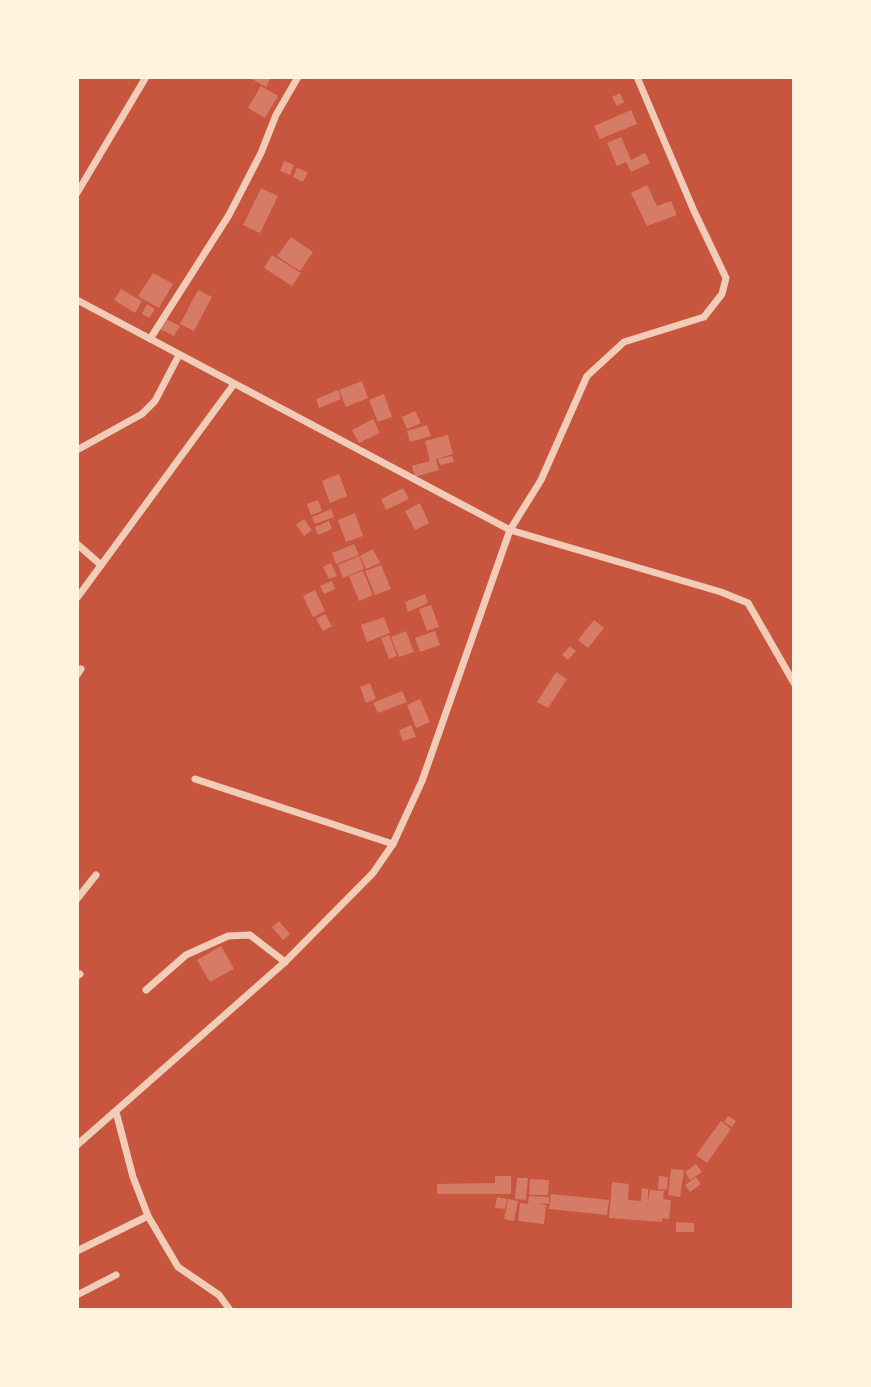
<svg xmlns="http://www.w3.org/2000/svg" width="871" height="1387" font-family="'Playfair Display',serif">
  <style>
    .building { fill: #d67c66 }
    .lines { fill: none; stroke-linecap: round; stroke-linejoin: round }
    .minor { stroke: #f1ccb7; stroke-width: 7 }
  </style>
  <rect width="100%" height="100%" fill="#c8553d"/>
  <!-- building -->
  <g class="building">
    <polygon points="253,77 271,77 266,87 252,79"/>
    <polygon points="261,86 278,96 265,118 248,108"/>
    <polygon points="620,93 624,102 617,106 612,97"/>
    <polygon points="631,110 637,124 600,139 594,126"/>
    <polygon points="621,137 631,160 645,153 650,163 631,172 626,162 617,166 607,143"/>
    <polygon points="284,161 294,165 290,175 280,171"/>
    <polygon points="297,168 308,172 303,182 293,177"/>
    <polygon points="647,185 657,206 671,201 677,215 647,226 631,193"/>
    <polygon points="261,188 278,196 260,233 243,225"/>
    <polygon points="291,237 313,252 300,271 277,256"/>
    <polygon points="272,255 301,273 292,286 264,268"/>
    <polygon points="153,273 173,284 159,308 138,296"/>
    <polygon points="121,289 142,301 135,313 114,300"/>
    <polygon points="198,290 212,297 194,331 180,324"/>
    <polygon points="147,304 155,309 149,318 142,314"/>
    <polygon points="166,319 180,326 174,336 160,329"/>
    <polygon points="362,381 368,398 346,407 339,390"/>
    <polygon points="338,390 341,399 319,408 316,399"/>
    <polygon points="384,394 392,417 378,422 369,400"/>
    <polygon points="415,411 421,423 407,429 402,417"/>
    <polygon points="373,419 380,433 359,443 352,430"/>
    <polygon points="427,425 431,436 410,442 407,431"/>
    <polygon points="448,435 453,454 436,459 439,470 415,477 412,466 430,461 425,441"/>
    <polygon points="452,456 454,462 440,465 438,459"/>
    <polygon points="339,474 347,496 330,503 322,481"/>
    <polygon points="403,488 409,499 386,510 381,499"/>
    <polygon points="318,500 322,511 311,515 307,504"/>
    <polygon points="420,503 429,523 415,530 405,511"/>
    <polygon points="331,509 334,517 315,524 312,517"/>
    <polygon points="355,513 363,536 346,542 338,520"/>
    <polygon points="304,519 312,530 304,536 296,525"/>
    <polygon points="329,521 332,529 318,535 315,527"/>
    <polygon points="354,544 359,555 336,564 332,553"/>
    <polygon points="373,549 380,563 366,569 360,556"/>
    <polygon points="359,556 364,569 343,578 338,565"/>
    <polygon points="331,563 337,576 329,579 323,567"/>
    <polygon points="381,565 391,589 375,595 365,571"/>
    <polygon points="363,571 373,595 359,601 349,576"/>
    <polygon points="332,581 335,589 324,594 320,586"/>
    <polygon points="315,590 325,611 313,617 303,596"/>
    <polygon points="425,594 428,603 408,612 405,602"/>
    <polygon points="431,605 439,627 427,631 419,609"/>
    <polygon points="325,614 332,626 323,631 316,619"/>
    <polygon points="384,617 390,633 367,642 361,625"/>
    <polygon points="594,620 604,628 588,648 578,640"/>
    <polygon points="406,631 414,652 399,657 391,637"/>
    <polygon points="435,631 440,645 420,652 415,638"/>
    <polygon points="389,635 397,656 389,659 381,638"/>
    <polygon points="570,646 576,651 568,660 562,655"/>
    <polygon points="556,672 567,679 548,708 537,702"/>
    <polygon points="370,683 376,699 366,703 360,687"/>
    <polygon points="402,691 407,702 378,713 373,703"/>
    <polygon points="420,699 430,722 416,728 407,705"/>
    <polygon points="411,725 416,737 403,741 399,730"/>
    <polygon points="279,921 290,934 283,940 272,927"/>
    <polygon points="221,946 234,969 210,982 197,960"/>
    <polygon points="728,1116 736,1121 732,1127 724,1122"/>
    <polygon points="721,1121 731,1129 707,1163 696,1155"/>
    <polygon points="696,1164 702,1172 690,1180 685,1172"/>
    <polygon points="671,1169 684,1170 680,1197 668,1195"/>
    <polygon points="495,1176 511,1176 511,1194 437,1194 437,1184 495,1183"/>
    <polygon points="659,1176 668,1177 667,1190 658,1189"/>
    <polygon points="696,1177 701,1184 690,1192 685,1185"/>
    <polygon points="517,1178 528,1178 526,1200 515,1199"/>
    <polygon points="530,1179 549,1180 548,1195 529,1195"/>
    <polygon points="612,1182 629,1184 628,1200 641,1201 642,1188 648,1189 648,1202 650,1190 664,1191 663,1199 671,1200 669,1219 662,1218 662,1222 609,1218"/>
    <polygon points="551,1194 609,1200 607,1215 549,1209"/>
    <polygon points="529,1196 549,1197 549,1204 537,1203 546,1205 544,1224 518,1221 520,1203 528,1204"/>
    <polygon points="497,1197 507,1199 505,1209 495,1208"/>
    <polygon points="508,1199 518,1201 514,1221 504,1219"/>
    <polygon points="676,1222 694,1223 694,1232 676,1232"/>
  </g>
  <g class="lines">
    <!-- minor -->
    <g class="minor">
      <polyline points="77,193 146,77"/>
      <polyline points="77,300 510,530 721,592 748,603 794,683"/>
      <polyline points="150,339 229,215 261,153 276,115 298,77"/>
      <polyline points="77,450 142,414 155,401 179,355"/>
      <polyline points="77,544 101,565"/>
      <polyline points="77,598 234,384"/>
      <polyline points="77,675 81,669"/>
      <polyline points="195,779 393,844"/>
      <polyline points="77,899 96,875"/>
      <polyline points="77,976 80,974"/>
      <polyline points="146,990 186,955 228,936 250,935 285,962"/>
      <polyline points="116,1112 133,1177 148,1216 178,1267 219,1295 230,1310"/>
      <polyline points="77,1145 285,962 373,873 393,844 422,781 510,530 541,480 587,376 624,342 704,317 722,294 726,278 694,211 637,77"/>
      <polyline points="77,1251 148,1216"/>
      <polyline points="77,1295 116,1275"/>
    </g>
  </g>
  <!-- border -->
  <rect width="871" height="1387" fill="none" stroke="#fff3e0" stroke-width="158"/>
</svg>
